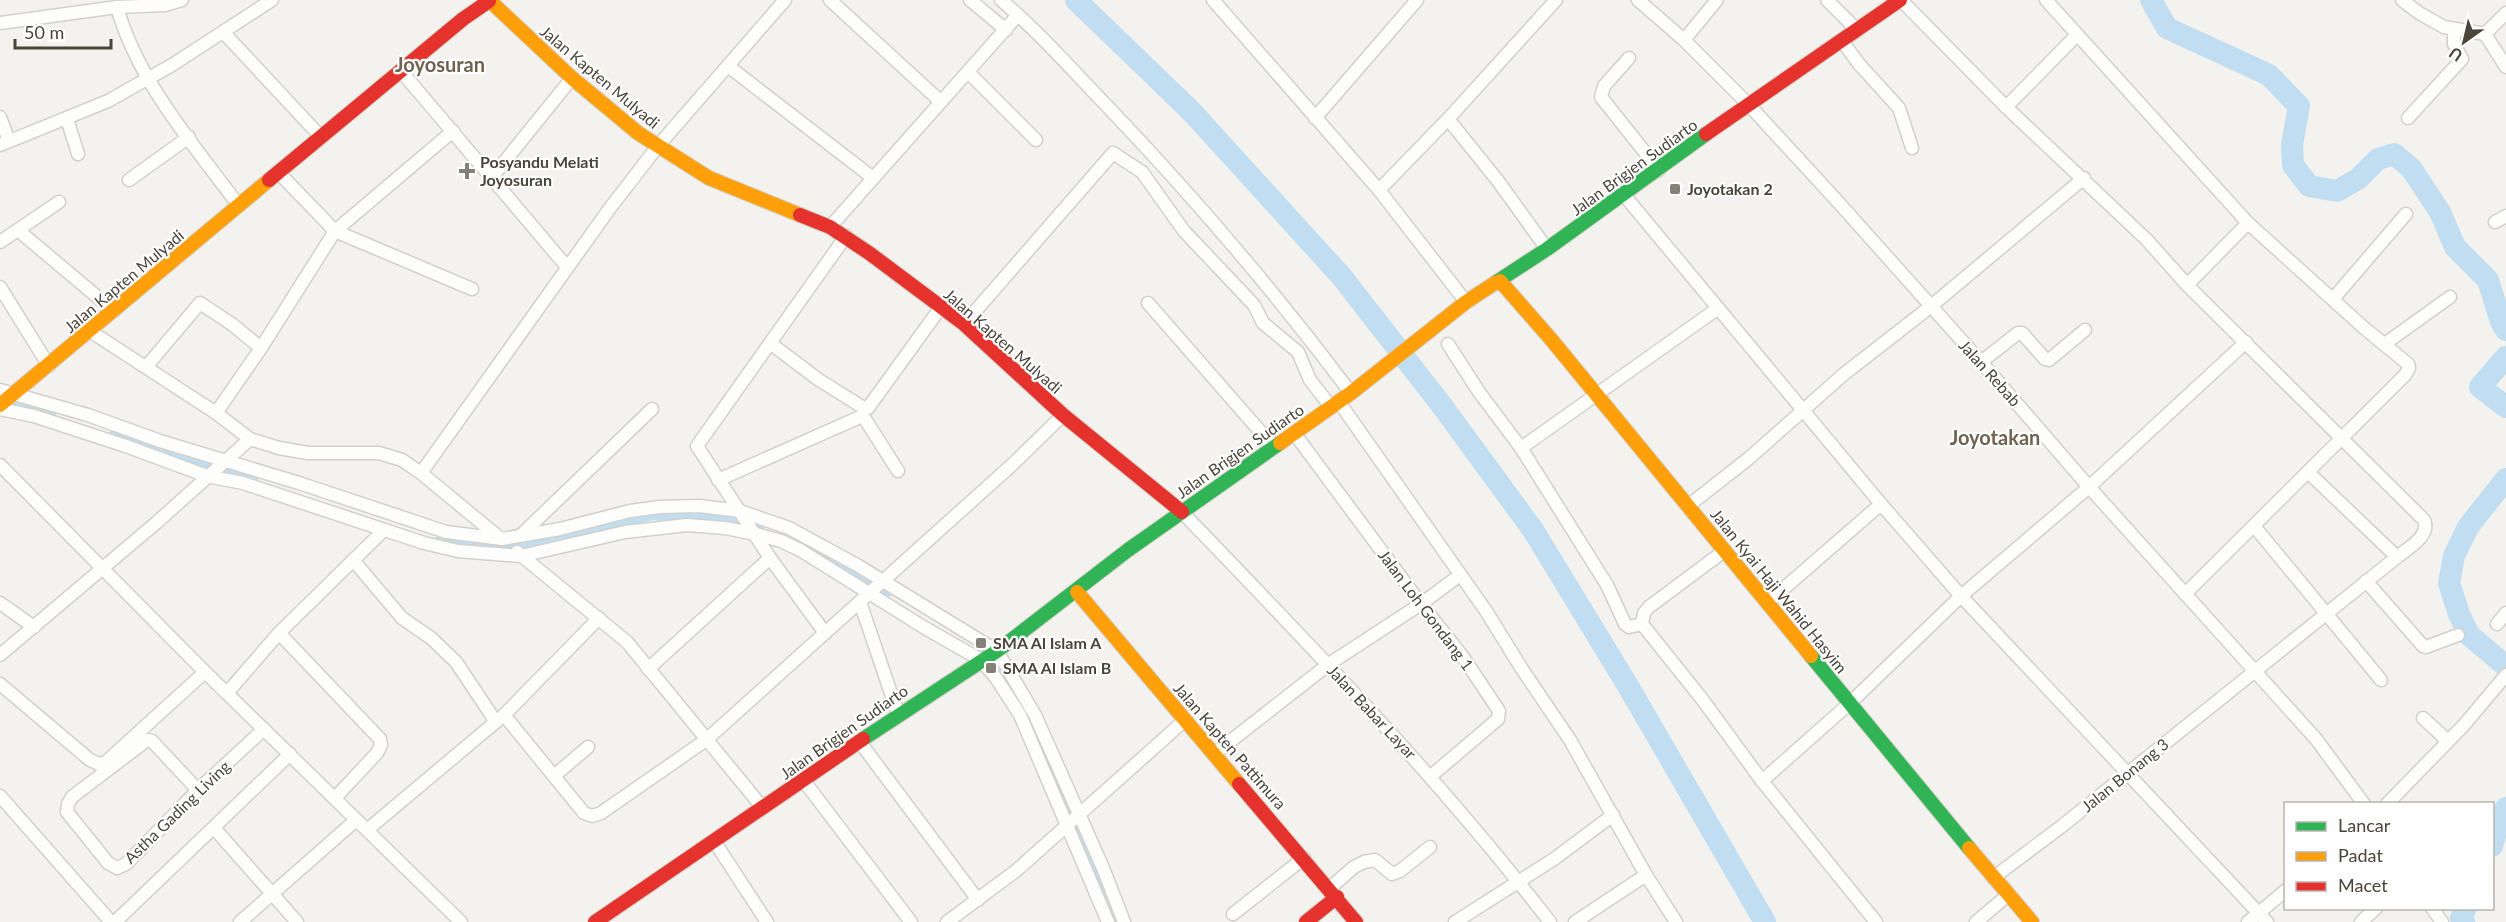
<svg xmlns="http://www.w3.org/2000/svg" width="2506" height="922" font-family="Lato,sans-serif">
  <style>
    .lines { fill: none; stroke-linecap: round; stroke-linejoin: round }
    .canal { stroke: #c0ddf1; stroke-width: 14 }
    .river { stroke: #c0ddf1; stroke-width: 22 }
    .street-casing { stroke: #d2d0cb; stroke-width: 15 }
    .fast-casing { stroke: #d3cfc5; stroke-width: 16 }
    .slow-casing { stroke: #d3cfc5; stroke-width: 16 }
    .jam-casing { stroke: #d3cfc5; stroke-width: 16 }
    .street { stroke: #fdfdfc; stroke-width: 12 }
    .fast { stroke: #30b455; stroke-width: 14 }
    .slow { stroke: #ff9f0a; stroke-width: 14 }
    .jam { stroke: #e5322d; stroke-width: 14 }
    .poi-dot { fill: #868178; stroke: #fff; stroke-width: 2 }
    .labels { text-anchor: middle; stroke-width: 4.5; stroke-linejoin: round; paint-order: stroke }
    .street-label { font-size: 16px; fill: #4b4439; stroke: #fff }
    .poi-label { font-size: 16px; font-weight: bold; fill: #4b4439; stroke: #fff; text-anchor: start }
    .quarter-label { font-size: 20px; font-weight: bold; fill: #6e6250; stroke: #fff }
  </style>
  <rect width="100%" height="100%" fill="#f4f2ee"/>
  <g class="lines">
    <!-- canal -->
    <g class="canal">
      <polyline points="0,399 49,415"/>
      <polyline points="115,436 251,480"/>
      <polyline points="440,543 509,548 653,513 742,523 757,528"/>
      <polyline points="797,544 887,590"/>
      <polyline points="1045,746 1053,775 1070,811 1116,922"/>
    </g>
    <!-- river -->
    <g class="river">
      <polyline points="1076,0 1192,112 1342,277 1443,407 1533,530 1628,686 1765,922"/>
      <polyline points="2151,0 2167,28 2269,75 2299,106 2292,145 2293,165 2309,186 2337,191 2358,179 2378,159 2394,154 2411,168 2440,212 2455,247 2488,280 2501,322 2506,330"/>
      <polyline points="2506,357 2480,387 2506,407"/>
      <polyline points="2506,479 2468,527 2454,556 2449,583 2459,614 2469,635 2506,666"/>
      <polyline points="2492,846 2499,821 2506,808"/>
      <polyline points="2464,922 2461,918 2466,908"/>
    </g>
    <!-- street casing -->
    <g class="street-casing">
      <g id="street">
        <polyline points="830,0 940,101"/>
        <polyline points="970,0 1006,30"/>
        <path d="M1001,0C1040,33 1072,70 1107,106C1194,197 1275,292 1351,393"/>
        <polyline points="1213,0 1379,190 1466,302"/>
        <polyline points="1638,0 1684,40 1748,104 1839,203 1981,362 2089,487 2316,739 2364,804"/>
        <polyline points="1827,0 1857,30"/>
        <path d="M1901,0L2006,107L2147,240L2187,285L2424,520C2431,536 2408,548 2397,557L2062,826L1993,878"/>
        <polyline points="2046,0 2248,223 2363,327 2408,364 2409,368 2405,375 2185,594"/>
        <polyline points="2402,0 2419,13 2444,27 2485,34 2506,67"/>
        <path d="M117,7C138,82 194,145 239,206"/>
        <polyline points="0,23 117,7 165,5 182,0"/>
        <polyline points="224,33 321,137"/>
        <polyline points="2485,34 2506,13"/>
        <polyline points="1684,40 1717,0"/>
        <polyline points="1842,41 1859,64 1899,108 1912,148"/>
        <polyline points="1629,58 1604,86 1601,97 1659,170"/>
        <polyline points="728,66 873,178"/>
        <polyline points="401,71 567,267"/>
        <polyline points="968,72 1036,140"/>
        <polyline points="2006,107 2077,35"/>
        <polyline points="0,117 9,141"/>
        <polyline points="1315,118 1417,0"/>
        <polyline points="2408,118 2462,59 2454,44 2454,30"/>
        <polyline points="67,119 78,154"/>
        <polyline points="1448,119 1498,181 1547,249"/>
        <polyline points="0,145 108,101 172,65 272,0"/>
        <polyline points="279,173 335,231 472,289"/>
        <polyline points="492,177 572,78"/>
        <polyline points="129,180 189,137"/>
        <polyline points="1379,190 1448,119 1556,0"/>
        <polyline points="1624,195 1881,504 1961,596 2267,922"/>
        <polyline points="2495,222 2506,216"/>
        <polyline points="830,227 1018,15"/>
        <polyline points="19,231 114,311"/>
        <polyline points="0,242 59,202"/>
        <polyline points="2187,285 2248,223"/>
        <polyline points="0,287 49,366"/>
        <polyline points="2333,299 2406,214"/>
        <polyline points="1148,303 1273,446"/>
        <polyline points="964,324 1113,153 1142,172 1184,231 1254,305 1263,323 1298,352 1310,380 1331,407"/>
        <polyline points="90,331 216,413 250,439 279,448 308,453 379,453 402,460 421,473 501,539"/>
        <polyline points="770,343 819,380 864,408 868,408 941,307"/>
        <polyline points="2386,343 2450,297"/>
        <polyline points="1448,344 1479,392 1521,448 1607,585 1625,624 1629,627 1642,624"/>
        <polyline points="1981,362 2018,333 2022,333 2045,359 2049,360 2085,330"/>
        <polyline points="146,367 200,303 233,325 261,348"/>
        <polyline points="0,390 88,415 160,441 299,483 446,532 502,539 560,529 630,511 660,507 699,506 740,511 789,528 857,565 997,651 1035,715 1103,868 1124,922"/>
        <polyline points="1339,402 1486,611 1522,669 1570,740 1646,875 1676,922"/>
        <polyline points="0,409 34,416 126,446 207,476 243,483 424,543 458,551 521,556 625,532 687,525 725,528 756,534 781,541 800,550 925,628 981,660 996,678 1020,715 1108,922"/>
        <polyline points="216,413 261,348 335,231 453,131"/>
        <polyline points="1294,433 1421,604 1463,657 1499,711 1498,719 1431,776"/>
        <polyline points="1521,448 1717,309"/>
        <polyline points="0,465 205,672 461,922"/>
        <polyline points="2308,472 2397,557"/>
        <polyline points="421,473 610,208 658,146 785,0"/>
        <polyline points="718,480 860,417 865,419 898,471"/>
        <polyline points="1688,506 1748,459 1844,374 1930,307 2084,178"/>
        <path d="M1182,512C1310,645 1437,776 1550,922"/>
        <polyline points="2254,526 2381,680"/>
        <polyline points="520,536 652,409"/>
        <polyline points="1724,551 1649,607 1644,613 1642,624 1702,699 1762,781 1876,922"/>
        <polyline points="517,552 627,642 762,807"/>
        <polyline points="353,560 402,618 431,638 456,662 496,722"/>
        <polyline points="2366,581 2423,646 2426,647 2458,635"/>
        <polyline points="860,602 898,714"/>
        <polyline points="0,603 34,627"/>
        <polyline points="1767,603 1881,504"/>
        <polyline points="2497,624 2506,613"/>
        <polyline points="279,633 380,739 381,745 377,753 335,798"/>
        <polyline points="825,633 770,558 697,446 846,236"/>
        <polyline points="0,655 156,523 250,439"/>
        <polyline points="648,669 770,558"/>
        <polyline points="0,684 90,760 99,764 106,762 205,672"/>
        <polyline points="227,693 279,633 384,530"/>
        <polyline points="504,715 584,813 592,816 601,813 706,740 1014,463 1063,415"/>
        <polyline points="2423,718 2448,741"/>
        <polyline points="859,741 978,900"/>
        <polyline points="1214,754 1329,664 1421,604 1460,575"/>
        <polyline points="554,776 588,747"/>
        <polyline points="804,781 911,922"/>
        <polyline points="1762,781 1850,703 1961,596 2089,487 2246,342"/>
        <polyline points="195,787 152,741 147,740 72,797 68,804 67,812 108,863 117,868 126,864 198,790 264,729"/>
        <polyline points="0,796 111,922"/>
        <polyline points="2387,804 2464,725 2506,675"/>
        <polyline points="214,828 297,922"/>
        <polyline points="367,830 504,715 599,618"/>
        <polyline points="714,841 767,922"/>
        <polyline points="1330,888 1354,867 1364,862 1375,860 1392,874 1400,871 1430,847"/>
        <polyline points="2432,908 2442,922"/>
        <polyline points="1233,914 1304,858"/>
        <polyline points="115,922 290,754"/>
        <polyline points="240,922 356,820"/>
        <polyline points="947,922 1017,870 1185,720"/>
        <polyline points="1455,922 1554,859 1613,815"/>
        <polyline points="1575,922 1646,875"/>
        <polyline points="1976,922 2008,895"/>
        <polyline points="2248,922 2286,890"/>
        <polyline points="2361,922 2376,908"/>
      </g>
    </g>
    <!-- fast casing -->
    <g class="fast-casing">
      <g id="fast">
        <polyline points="1495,283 1547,249 1706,134"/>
        <polyline points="1811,656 1969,848"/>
        <polyline points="863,739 997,651 1128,550 1280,443"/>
      </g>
    </g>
    <!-- slow casing -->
    <g class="slow-casing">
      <g id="slow">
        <polyline points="489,0 572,78 638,133 709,178 800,215"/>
        <polyline points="1500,281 1550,338 1811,656"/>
        <polyline points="0,405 269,180"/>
        <polyline points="1280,443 1351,393 1466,302 1495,283"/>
        <polyline points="1077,592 1239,784"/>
        <polyline points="1969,848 2032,922"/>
      </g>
    </g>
    <!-- jam casing -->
    <g class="jam-casing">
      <g id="jam">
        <polyline points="1706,134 1900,0"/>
        <polyline points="269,180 463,19 489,1"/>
        <polyline points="800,215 830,227 869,253 964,324 1063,415 1182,512"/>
        <polyline points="1239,784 1356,922"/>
        <polyline points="595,922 863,739"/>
        <polyline points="1306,922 1337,897"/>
      </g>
    </g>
    <!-- street -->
    <use href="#street" class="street"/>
    <!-- fast -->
    <use href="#fast" class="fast"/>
    <!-- slow -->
    <use href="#slow" class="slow"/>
    <!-- jam -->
    <use href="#jam" class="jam"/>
  </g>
  <!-- markers -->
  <g class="poi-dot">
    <path d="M464 162h6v6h6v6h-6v6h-6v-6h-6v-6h6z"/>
    <rect x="1669" y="183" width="12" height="12" rx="3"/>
    <rect x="975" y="637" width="12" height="12" rx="3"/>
    <rect x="985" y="662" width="12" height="12" rx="3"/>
  </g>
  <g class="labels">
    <!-- street labels -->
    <g class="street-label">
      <text transform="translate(600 77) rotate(40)" y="6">Jalan Kapten Mulyadi</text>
      <text transform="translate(1634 167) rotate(-36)" y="6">Jalan Brigjen Sudiarto</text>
      <text transform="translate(124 281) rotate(-40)" y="6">Jalan Kapten Mulyadi</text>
      <text transform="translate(1003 341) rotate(41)" y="6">Jalan Kapten Mulyadi</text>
      <text transform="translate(1990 373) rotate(48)" y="6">Jalan Rebab</text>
      <text transform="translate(1240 451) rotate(-35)" y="6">Jalan Brigjen Sudiarto</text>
      <text transform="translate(1779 591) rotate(51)" y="6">Jalan Kyai Haji Wahid Hasyim</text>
      <text transform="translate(1426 610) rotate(53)" y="6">Jalan Loh Gondang 1</text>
      <text transform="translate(1372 712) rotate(47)" y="6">Jalan Babar Layar</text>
      <text transform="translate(844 732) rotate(-35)" y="6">Jalan Brigjen Sudiarto</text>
      <text transform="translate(1230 746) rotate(49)" y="6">Jalan Kapten Pattimura</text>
      <text transform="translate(2125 775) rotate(-39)" y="6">Jalan Bonang 3</text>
      <text transform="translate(177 812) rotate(-44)" y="6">Astha Gading Living</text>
    </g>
    <!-- poi labels -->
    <g class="poi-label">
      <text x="480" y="168">Posyandu Melati<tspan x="480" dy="18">Joyosuran</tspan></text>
      <text x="1687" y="195">Joyotakan 2</text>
      <text x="993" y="649">SMA Al Islam A</text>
      <text x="1003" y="674">SMA Al Islam B</text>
    </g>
    <!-- quarter labels -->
    <g class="quarter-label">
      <text x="440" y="72">Joyosuran</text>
      <text x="1995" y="445">Joyotakan</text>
    </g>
  </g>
  <!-- legend -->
  <rect x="2284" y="802" width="210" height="108" fill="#ffffff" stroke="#b7b4b0" stroke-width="1.5"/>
  <rect x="2296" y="822" width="30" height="9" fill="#30b455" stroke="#b7b4b0" stroke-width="1.5"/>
  <text x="2338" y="832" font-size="18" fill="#4b4439">Lancar</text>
  <rect x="2296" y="852" width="30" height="9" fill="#ff9f0a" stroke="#b7b4b0" stroke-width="1.5"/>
  <text x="2338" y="862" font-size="18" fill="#4b4439">Padat</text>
  <rect x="2296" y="882" width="30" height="9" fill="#e5322d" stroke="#b7b4b0" stroke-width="1.5"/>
  <text x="2338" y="892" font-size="18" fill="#4b4439">Macet</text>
  <!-- north arrow -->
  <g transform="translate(2464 42) rotate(214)" stroke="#ffffff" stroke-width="4.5" paint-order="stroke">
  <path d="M0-4.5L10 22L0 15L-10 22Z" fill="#4b4439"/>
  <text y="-9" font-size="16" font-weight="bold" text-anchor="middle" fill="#4b4439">U</text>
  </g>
  <!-- scale -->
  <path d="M15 39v9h96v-9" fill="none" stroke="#4b4439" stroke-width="3"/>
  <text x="24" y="39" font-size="18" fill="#4b4439" stroke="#ffffff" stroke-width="4.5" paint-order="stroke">50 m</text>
</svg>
